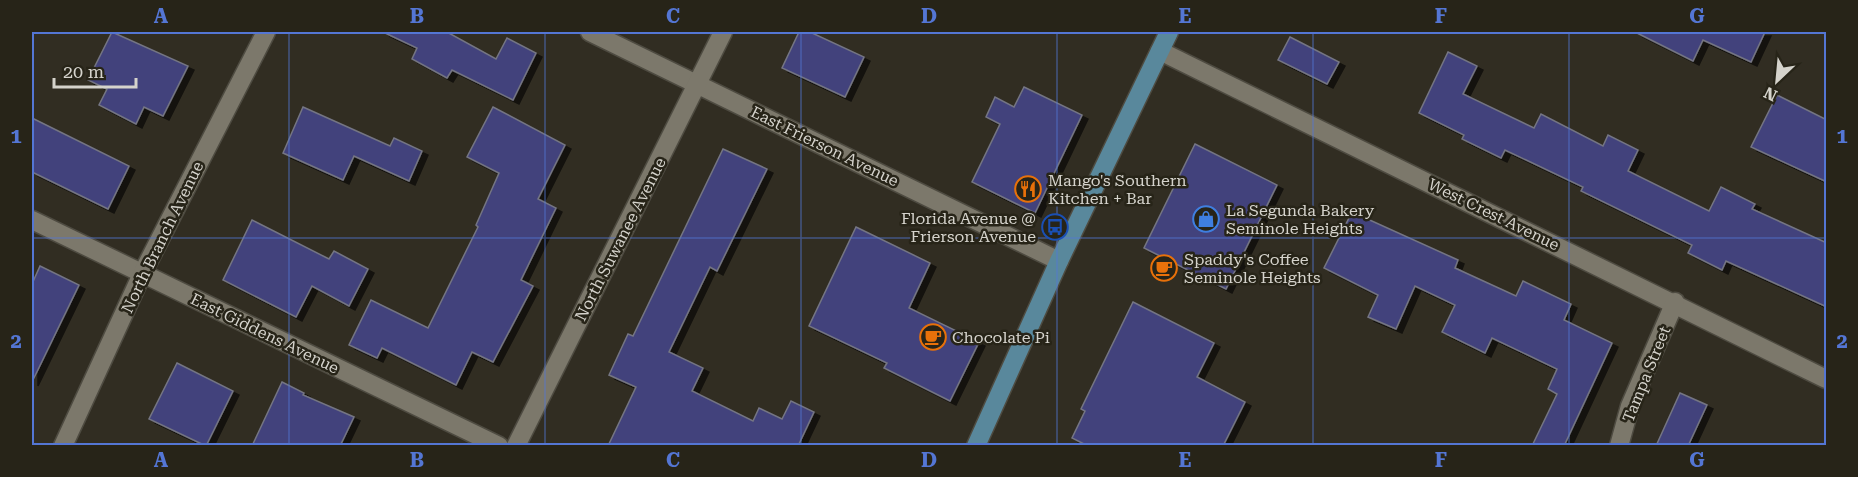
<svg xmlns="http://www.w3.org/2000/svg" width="1858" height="477" font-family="'Roboto Serif',serif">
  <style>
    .building { fill: #42437c; stroke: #747583; stroke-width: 1.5; filter: url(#shadow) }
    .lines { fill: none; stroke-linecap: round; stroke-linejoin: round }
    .street-casing { stroke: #4e4b41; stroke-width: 21 }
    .primary-casing { stroke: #4e4b41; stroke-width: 21 }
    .street { stroke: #7c786b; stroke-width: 18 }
    .primary { stroke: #59889c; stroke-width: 18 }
    .grid { fill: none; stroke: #5476d4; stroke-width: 1.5; stroke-opacity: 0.55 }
    .labels { text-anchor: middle; stroke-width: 5; stroke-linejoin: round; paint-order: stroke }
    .street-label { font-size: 16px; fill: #d5d3cc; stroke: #272418 }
    .poi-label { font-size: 16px; fill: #d5d3cc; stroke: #272418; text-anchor: start }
    .neatline { fill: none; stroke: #5476d4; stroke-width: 2 }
    .grid-label { font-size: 20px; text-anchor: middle; font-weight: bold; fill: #5476d4 }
  </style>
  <defs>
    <filter id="shadow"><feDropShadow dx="6" dy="4" stdDeviation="0" flood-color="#0009"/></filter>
  </defs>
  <rect width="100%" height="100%" fill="#312d22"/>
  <!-- building -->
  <g class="building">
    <polygon points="112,32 188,66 163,116 144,107 136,124 99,105 107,89 88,80"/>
    <polygon points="383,32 447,32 496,59 507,38 536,53 513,100 452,70 447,78 412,59 417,48"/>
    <polygon points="799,32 810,32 864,57 845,97 782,68"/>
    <polygon points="1635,32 1765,32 1751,62 1703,40 1693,61"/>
    <polygon points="1290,37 1339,62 1327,84 1278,60"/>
    <polygon points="1448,52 1477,66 1463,94 1534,128 1541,114 1603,146 1608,135 1638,150 1628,171 1709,211 1721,187 1755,204 1752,209 1827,243 1827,307 1726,261 1722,270 1688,253 1692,245 1581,191 1583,187 1505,150 1501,158 1462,139 1464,135 1419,113"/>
    <polygon points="1024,87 1082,115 1035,213 972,182 1000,124 986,117 995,97 1014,107"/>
    <polygon points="1777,95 1827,120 1827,182 1751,147"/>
    <polygon points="303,107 390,146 394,138 422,151 409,181 354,156 343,180 283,153"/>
    <polygon points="493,107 565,145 538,199 556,208 521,280 533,286 493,362 472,352 456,385 382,348 377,358 349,345 371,300 428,328 478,227 476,225 499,173 467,157"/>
    <polygon points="32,118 129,166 108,209 32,172"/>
    <polygon points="1195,144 1277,185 1226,289 1144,248"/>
    <polygon points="723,149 767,169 717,271 710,267 669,352 703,368 692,391 753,421 759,408 782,419 791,401 814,412 798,446 608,446 636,387 609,375 628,334 633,336"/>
    <polygon points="1352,212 1458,260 1455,268 1516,296 1523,281 1571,304 1564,320 1612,343 1564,446 1532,446 1557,394 1548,389 1557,369 1492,338 1485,353 1442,332 1455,305 1415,286 1396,329 1368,317 1378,295 1324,268"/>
    <polygon points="252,220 329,259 334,251 368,269 349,306 312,286 296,317 223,280"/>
    <polygon points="856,227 930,263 909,308 979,342 950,401 884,368 887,363 809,326"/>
    <polygon points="40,266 79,285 32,382 32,284"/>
    <polygon points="1133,302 1214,343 1197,377 1245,402 1223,446 1088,446 1072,438 1085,411 1081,409"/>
    <polygon points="177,363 233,391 206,446 149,419"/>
    <polygon points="282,382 304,393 303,395 354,417 340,446 252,446"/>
    <polygon points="1680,393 1707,405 1688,446 1656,446"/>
  </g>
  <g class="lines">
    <!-- street casing -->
    <g class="street-casing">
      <g id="street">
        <polyline points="590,32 1059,261"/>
        <polyline points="1160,51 1826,379"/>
        <polyline points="32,220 499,446"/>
        <polyline points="63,446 142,274 266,32"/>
        <polyline points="516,446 723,32"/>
        <polyline points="1619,446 1630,406 1675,302"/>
      </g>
    </g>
    <!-- primary casing -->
    <g class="primary-casing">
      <polyline id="primary" points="976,446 1059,261 1169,32"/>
    </g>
    <!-- street -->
    <use href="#street" class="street"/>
    <!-- primary -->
    <use href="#primary" class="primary"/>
  </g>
  <!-- grid -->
  <path class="grid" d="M289,32V446M545,32V446M801,32V446M1057,32V446M1313,32V446M1569,32V446M32,238H1826"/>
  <!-- icons -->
  <defs>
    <g id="restaurant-ring" transform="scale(1.35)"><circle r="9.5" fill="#272418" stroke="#e8710a" stroke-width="1.5"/><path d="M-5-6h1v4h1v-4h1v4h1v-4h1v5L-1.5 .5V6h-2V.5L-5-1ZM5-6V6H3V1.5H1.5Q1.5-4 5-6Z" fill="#e8710a"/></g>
    <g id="shop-ring" transform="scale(1.35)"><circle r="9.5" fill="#272418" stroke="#3f7fe0" stroke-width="1.5"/><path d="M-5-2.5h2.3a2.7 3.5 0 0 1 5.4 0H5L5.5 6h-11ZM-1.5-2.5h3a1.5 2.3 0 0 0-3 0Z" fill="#3f7fe0"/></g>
    <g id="bus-ring" transform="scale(1.35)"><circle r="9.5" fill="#272418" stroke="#1a4fb4" stroke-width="1.5"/><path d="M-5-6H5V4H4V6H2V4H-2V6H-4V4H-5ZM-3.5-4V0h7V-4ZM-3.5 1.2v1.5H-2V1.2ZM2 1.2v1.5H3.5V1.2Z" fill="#1a4fb4"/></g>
    <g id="cafe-ring" transform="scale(1.35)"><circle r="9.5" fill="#272418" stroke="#e8710a" stroke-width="1.5"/><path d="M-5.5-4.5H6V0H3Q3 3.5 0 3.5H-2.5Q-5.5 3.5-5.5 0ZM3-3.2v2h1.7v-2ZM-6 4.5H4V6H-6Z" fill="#e8710a"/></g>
  </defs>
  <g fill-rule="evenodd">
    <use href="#restaurant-ring" x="1028" y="189"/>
    <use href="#shop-ring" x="1206" y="219"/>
    <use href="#bus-ring" x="1055" y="227"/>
    <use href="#cafe-ring" x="1164" y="268"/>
    <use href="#cafe-ring" x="933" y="337"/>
  </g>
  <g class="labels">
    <!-- street labels -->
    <g class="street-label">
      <text transform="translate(825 146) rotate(26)" y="6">East Frierson Avenue</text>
      <text transform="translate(1494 214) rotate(26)" y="6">West Crest Avenue</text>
      <text transform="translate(162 237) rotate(-64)" y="6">North Branch Avenue</text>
      <text transform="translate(620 239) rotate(-63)" y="6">North Suwanee Avenue</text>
      <text transform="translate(265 333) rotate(26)" y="6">East Giddens Avenue</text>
      <text transform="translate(1646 374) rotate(-68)" y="6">Tampa Street</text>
    </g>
    <!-- poi labels -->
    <g class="poi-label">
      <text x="1048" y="186">Mango's Southern<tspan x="1048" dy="18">Kitchen + Bar</tspan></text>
      <text x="1226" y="216">La Segunda Bakery<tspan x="1226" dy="18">Seminole Heights</tspan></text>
      <text x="1036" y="224" text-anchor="end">Florida Avenue @<tspan x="1036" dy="18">Frierson Avenue</tspan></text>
      <text x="1184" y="265">Spaddy's Coffee<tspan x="1184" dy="18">Seminole Heights</tspan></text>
      <text x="952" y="343">Chocolate Pi</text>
    </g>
  </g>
  <!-- border -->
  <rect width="1858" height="477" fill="none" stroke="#272418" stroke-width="66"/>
  <!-- north arrow -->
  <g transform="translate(1777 81) rotate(206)" stroke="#272418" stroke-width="4.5" paint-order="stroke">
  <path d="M0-4.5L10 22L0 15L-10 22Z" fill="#d5d3cc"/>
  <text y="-9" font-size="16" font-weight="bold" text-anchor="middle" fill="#d5d3cc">N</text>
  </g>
  <!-- scale -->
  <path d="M54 78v9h82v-9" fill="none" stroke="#d5d3cc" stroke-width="3"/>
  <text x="63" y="78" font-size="18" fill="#d5d3cc" stroke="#272418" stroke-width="4.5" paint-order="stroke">20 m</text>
  <rect x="33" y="33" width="1792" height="411" class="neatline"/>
  <g class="grid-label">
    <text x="161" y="23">A</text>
    <text x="417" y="23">B</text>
    <text x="673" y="23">C</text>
    <text x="929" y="23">D</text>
    <text x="1185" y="23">E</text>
    <text x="1441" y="23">F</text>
    <text x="1697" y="23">G</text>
    <text x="16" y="143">1</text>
    <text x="1842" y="143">1</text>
    <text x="16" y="348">2</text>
    <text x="1842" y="348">2</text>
    <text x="161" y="467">A</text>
    <text x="417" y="467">B</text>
    <text x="673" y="467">C</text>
    <text x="929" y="467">D</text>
    <text x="1185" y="467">E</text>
    <text x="1441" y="467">F</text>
    <text x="1697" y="467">G</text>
  </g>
</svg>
